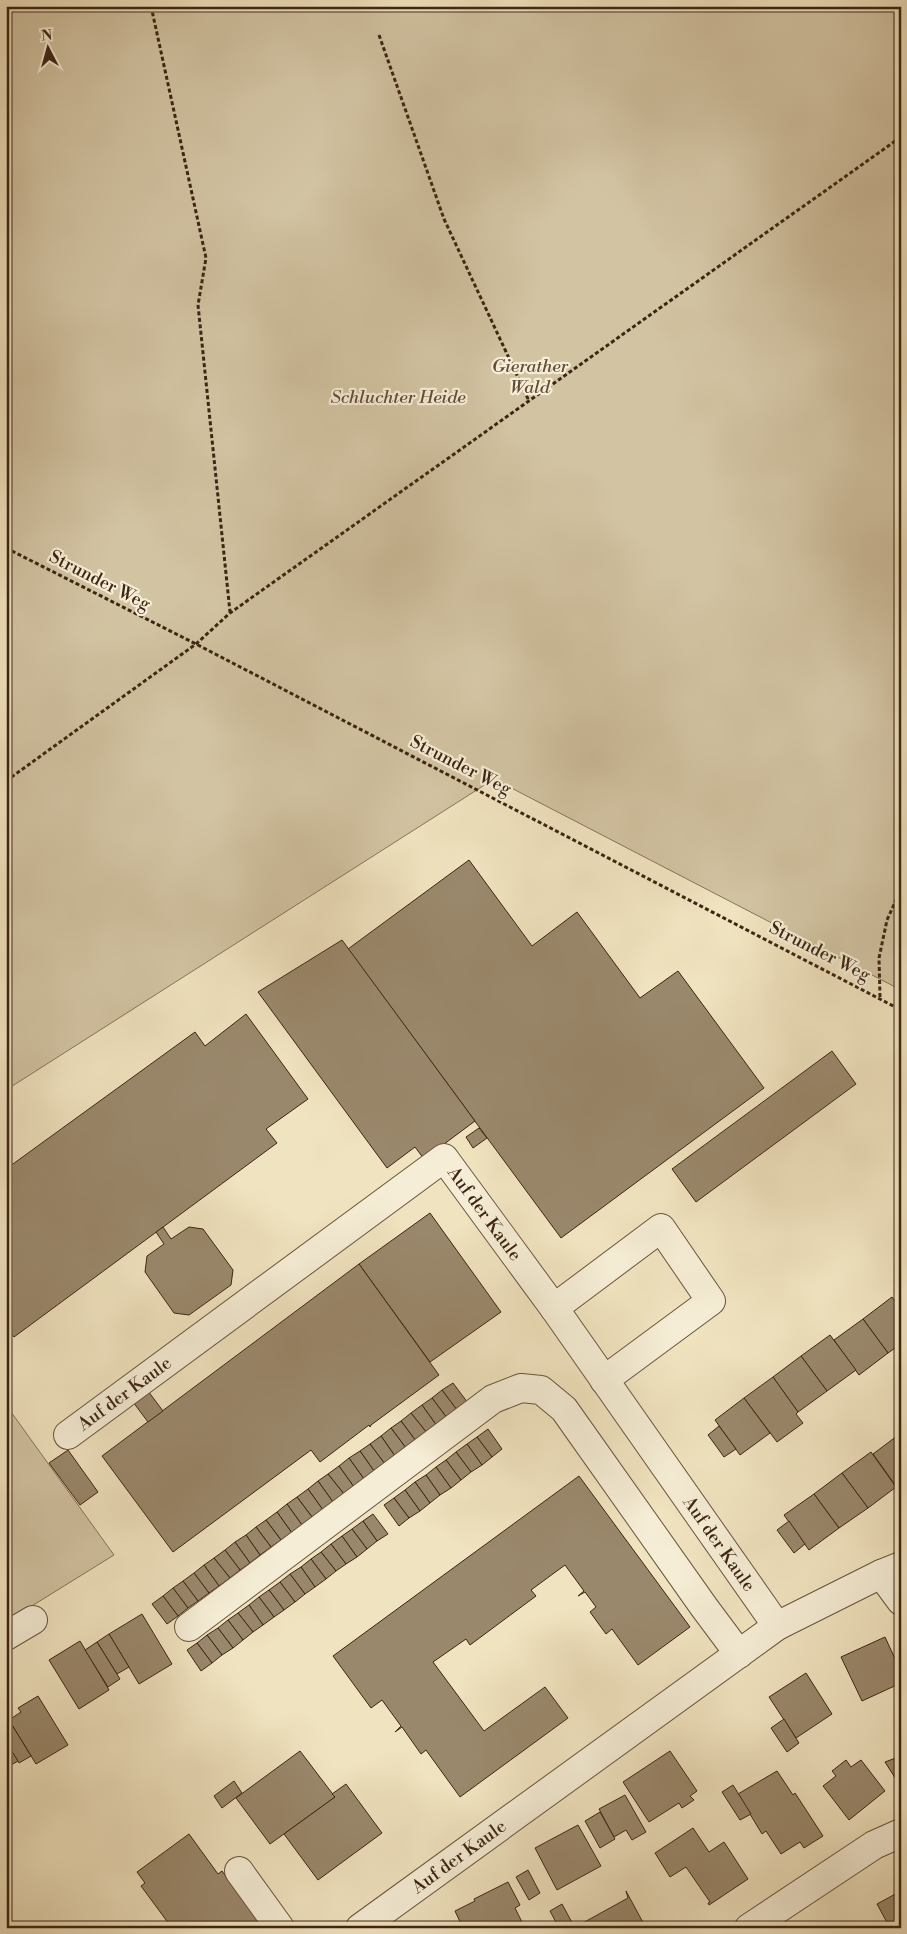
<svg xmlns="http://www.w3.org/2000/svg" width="907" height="1934" font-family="'Libre Bodoni',serif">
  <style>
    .green { fill: #d2c3a2; stroke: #88745a }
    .building { fill: #9a886c; stroke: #3d2513 }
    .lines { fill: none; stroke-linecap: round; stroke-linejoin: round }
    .minor-casing { stroke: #6a543e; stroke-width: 30 }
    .path { stroke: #3d2513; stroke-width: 3; stroke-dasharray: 4 2.5; stroke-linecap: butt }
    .minor { stroke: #f5edd5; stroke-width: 28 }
    .labels { text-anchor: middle; stroke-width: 4.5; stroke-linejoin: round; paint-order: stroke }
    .park-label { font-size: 18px; font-style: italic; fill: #624c37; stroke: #f5edd5 }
    .street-label { font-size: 18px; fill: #3d2513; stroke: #f5edd5 }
  </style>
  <rect width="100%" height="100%" fill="#f0e3bf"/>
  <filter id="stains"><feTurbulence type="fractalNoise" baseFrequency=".004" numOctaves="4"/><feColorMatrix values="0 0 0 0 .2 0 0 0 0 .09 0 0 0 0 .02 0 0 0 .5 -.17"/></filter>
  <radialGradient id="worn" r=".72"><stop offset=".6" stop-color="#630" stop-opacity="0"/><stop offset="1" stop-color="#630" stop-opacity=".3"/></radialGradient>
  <!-- green -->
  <g class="green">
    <polygon points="6,6 901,6 901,990 494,779 6,1090"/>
    <polygon points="6,1405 114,1555 6,1622"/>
  </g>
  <!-- building -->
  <g class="building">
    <polygon points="469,860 532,946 577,912 640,998 678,971 764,1088 561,1238 348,949"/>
    <polygon points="342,940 475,1121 424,1159 415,1147 387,1168 258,992"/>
    <polygon points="246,1014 308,1099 266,1129 277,1143 14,1337 6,1327 6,1169 195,1032 205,1046"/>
    <polygon points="832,1051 856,1084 696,1202 672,1169"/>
    <polygon points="479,1128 487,1138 473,1148 466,1137"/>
    <polygon points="430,1213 501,1312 430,1362 359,1264"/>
    <polygon points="163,1227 171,1239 189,1227 203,1229 233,1270 231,1285 189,1315 174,1313 145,1272 147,1256 164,1244 156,1232"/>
    <polygon points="359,1264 439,1375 371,1425 370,1427 369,1425 320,1462 311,1450 173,1552 102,1456"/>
    <polygon points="892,1297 901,1309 901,1344 888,1353 863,1319"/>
    <polygon points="863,1319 888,1353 859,1375 834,1340"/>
    <polygon points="830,1335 856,1370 827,1391 801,1356"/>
    <polygon points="801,1356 827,1391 798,1412 773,1377"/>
    <polygon points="773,1377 798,1412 796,1414 803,1423 777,1442 744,1398"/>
    <polygon points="453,1383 468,1403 457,1410 442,1390"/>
    <polygon points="442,1390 457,1410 447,1418 432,1398"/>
    <polygon points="148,1391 163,1411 148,1422 133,1402"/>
    <polygon points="432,1398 447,1418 437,1426 422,1405"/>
    <polygon points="744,1398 770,1433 740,1455 715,1420"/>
    <polygon points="422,1405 437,1426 427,1433 411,1413"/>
    <polygon points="411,1413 427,1433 416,1441 401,1421"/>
    <polygon points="401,1421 416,1441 406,1448 391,1428"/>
    <polygon points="719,1426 736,1449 724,1457 708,1435"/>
    <polygon points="391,1428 406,1448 395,1456 381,1436"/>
    <polygon points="488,1429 502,1449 492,1457 477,1437"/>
    <polygon points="901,1433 901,1487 898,1489 873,1454"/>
    <polygon points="381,1436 395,1456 385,1464 370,1444"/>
    <polygon points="477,1437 492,1457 482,1465 467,1444"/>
    <polygon points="370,1444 385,1464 374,1471 360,1451"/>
    <polygon points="467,1444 482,1465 471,1472 456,1452"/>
    <polygon points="68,1450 98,1492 80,1505 49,1463"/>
    <polygon points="360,1451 374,1471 364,1479 349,1458"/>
    <polygon points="456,1452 471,1472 461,1480 446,1460"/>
    <polygon points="871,1452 896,1487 868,1508 842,1473"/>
    <polygon points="349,1458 364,1479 354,1487 339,1466"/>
    <polygon points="446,1460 461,1480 451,1488 436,1467"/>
    <polygon points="339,1466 354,1487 344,1494 328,1474"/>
    <polygon points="436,1467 451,1488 440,1495 426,1475"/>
    <polygon points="842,1473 868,1508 839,1528 814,1494"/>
    <polygon points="328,1474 344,1494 333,1502 318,1481"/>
    <polygon points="426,1475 440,1495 430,1503 415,1482"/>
    <polygon points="579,1476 690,1627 638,1665 612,1629 606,1634 590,1612 596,1607 585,1592 578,1596 584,1591 565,1565 531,1590 536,1596 470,1645 466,1639 433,1662 484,1731 545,1687 568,1718 460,1797 426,1750 421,1754 402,1727 395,1732 401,1726 382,1700 371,1708 333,1656"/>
    <polygon points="318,1481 333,1502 323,1510 308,1489"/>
    <polygon points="415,1482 430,1503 420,1511 405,1490"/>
    <polygon points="308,1489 323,1510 312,1517 297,1497"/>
    <polygon points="405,1490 420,1511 409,1518 394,1498"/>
    <polygon points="814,1494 839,1528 809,1550 784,1515"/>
    <polygon points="297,1497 312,1517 302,1525 287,1504"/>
    <polygon points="394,1498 409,1518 399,1526 384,1505"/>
    <polygon points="287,1504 302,1525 292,1533 277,1512"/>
    <polygon points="277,1512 292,1533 281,1540 266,1520"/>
    <polygon points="373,1514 388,1534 377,1541 363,1521"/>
    <polygon points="266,1520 281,1540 271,1547 256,1527"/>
    <polygon points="363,1521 377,1541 367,1549 352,1529"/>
    <polygon points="789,1521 805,1544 794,1553 777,1530"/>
    <polygon points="256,1527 271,1547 260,1555 246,1535"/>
    <polygon points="352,1529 367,1549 357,1557 342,1536"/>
    <polygon points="246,1535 260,1555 250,1563 235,1542"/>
    <polygon points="342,1536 357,1557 346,1564 331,1544"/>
    <polygon points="235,1542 250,1563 240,1570 225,1550"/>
    <polygon points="331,1544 346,1564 336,1571 321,1552"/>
    <polygon points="225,1550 240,1570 230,1578 214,1558"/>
    <polygon points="321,1552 336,1571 326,1579 311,1559"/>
    <polygon points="214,1558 230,1578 219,1586 204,1565"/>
    <polygon points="311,1559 326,1579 315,1587 301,1567"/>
    <polygon points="204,1565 219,1586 209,1593 194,1573"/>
    <polygon points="301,1567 315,1587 305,1594 290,1574"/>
    <polygon points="194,1573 209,1593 198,1601 183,1581"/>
    <polygon points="290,1574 305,1594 295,1602 280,1582"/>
    <polygon points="183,1581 198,1601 188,1608 173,1588"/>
    <polygon points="280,1582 295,1602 284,1610 269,1590"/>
    <polygon points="173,1588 188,1608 178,1616 163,1596"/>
    <polygon points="269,1590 284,1610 274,1617 259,1597"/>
    <polygon points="163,1596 178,1616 167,1624 152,1604"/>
    <polygon points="259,1597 274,1617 263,1625 249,1605"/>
    <polygon points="249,1605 263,1625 253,1632 238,1613"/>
    <polygon points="238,1613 253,1632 243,1640 228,1620"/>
    <polygon points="142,1614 172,1664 139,1684 109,1634"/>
    <polygon points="228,1620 243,1640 233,1648 218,1628"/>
    <polygon points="218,1628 233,1648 222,1655 207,1635"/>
    <polygon points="109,1634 129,1667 117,1674 97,1642"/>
    <polygon points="207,1635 222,1655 212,1663 197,1643"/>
    <polygon points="885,1637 901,1672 901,1683 862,1701 841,1657"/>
    <polygon points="80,1641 109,1690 79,1709 49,1660"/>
    <polygon points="97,1642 120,1679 108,1687 85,1650"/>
    <polygon points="197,1643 212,1663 201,1671 187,1650"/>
    <polygon points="806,1673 832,1714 796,1738 769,1697"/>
    <polygon points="38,1696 68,1745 36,1764 9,1720 21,1712 18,1708"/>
    <polygon points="784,1719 799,1743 787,1752 771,1728"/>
    <polygon points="9,1720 31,1756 19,1763 6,1742 6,1721"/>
    <polygon points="6,1742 18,1761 6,1768"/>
    <polygon points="300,1751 335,1797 270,1844 236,1798"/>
    <polygon points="670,1751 697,1791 690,1796 694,1800 682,1808 679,1803 649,1822 623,1782"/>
    <polygon points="901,1756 901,1787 885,1762"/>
    <polygon points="846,1760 851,1767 861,1760 885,1791 849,1820 823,1786 836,1776 832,1771"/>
    <polygon points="777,1771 793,1795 795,1793 823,1836 804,1848 800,1842 781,1854 766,1831 762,1834 738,1794"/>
    <polygon points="234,1781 242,1793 222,1808 214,1796"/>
    <polygon points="346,1784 382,1833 318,1880 284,1834 335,1797 332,1794"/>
    <polygon points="733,1785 751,1814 740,1820 722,1792"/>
    <polygon points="625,1795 646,1832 632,1840 626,1830 614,1837 599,1809"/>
    <polygon points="600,1812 615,1839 600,1848 585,1821"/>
    <polygon points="578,1825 601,1866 557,1890 535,1848"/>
    <polygon points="693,1828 709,1852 724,1842 748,1879 709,1905 708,1903 710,1902 686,1867 670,1877 655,1853"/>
    <polygon points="189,1834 218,1874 222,1871 264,1928 172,1928 141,1886 145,1883 137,1872"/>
    <polygon points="528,1870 540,1893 529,1900 516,1877"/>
    <polygon points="508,1882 520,1905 515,1908 525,1928 463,1928 455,1911 475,1901 474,1899"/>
    <polygon points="626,1891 646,1928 580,1928 579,1925 628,1898"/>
    <polygon points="901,1891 901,1928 890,1928 877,1904"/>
    <polygon points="562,1904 575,1928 559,1928 550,1911"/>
  </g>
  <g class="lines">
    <!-- minor casing -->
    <g class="minor-casing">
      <g id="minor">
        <polyline points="554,1308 661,1228 711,1301 604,1380"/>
        <path id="s1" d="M68,1435L444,1158L554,1308L777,1626"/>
        <polyline points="881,1574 901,1601"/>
        <polyline points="189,1627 493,1399 521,1388 541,1390 564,1409 704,1607 739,1654"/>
        <polyline points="6,1636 33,1620"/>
        <polyline points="239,1871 280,1928"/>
        <path id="s2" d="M360,1928L777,1626L881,1574L901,1566"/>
        <polyline points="749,1928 874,1845 901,1833"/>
      </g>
    </g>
    <!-- path -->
    <g class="path">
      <polyline points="151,6 206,258 198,305 230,612"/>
      <polyline points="379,35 444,219 529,401"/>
      <polyline points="6,548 196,644 901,1010"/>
      <polyline points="6,781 196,644 230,613 901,137"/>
      <polyline points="880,997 879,958 887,920 901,889"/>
    </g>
    <!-- minor -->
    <use href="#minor" class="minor"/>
  </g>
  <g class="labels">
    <!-- park labels -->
    <g class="park-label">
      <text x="530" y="372">Gierather<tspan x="530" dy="21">Wald</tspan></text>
      <text x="398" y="403">Schluchter Heide</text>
    </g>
    <!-- street labels -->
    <g class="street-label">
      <text transform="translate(100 580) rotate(27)" y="6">Strunder Weg</text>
      <text transform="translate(461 765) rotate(27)" y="6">Strunder Weg</text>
      <text transform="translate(820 951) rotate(27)" y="6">Strunder Weg</text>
      <text dy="6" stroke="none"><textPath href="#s1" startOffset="536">Auf der Kaule</textPath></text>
      <text dy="6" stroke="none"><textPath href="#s1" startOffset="70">Auf der Kaule</textPath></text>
      <text dy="6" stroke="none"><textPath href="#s1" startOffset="941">Auf der Kaule</textPath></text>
      <text dy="6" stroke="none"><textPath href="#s2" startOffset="122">Auf der Kaule</textPath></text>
    </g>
  </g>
  <!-- margin -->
  <rect width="907" height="1934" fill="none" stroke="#f0e3bf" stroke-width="25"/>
  <rect x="8" y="8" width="892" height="1919" fill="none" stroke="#3d2513" stroke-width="2.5"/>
  <rect x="12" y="12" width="882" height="1909" fill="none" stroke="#3d2513"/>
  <!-- north arrow -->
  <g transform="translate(48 48) rotate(354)" stroke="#f5edd5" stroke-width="4" paint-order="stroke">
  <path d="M0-4L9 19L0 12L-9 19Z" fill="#3d2513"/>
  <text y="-8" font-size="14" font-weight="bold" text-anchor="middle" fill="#3d2513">N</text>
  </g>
  <rect width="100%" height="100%" filter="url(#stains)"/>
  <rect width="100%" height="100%" fill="url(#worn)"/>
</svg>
